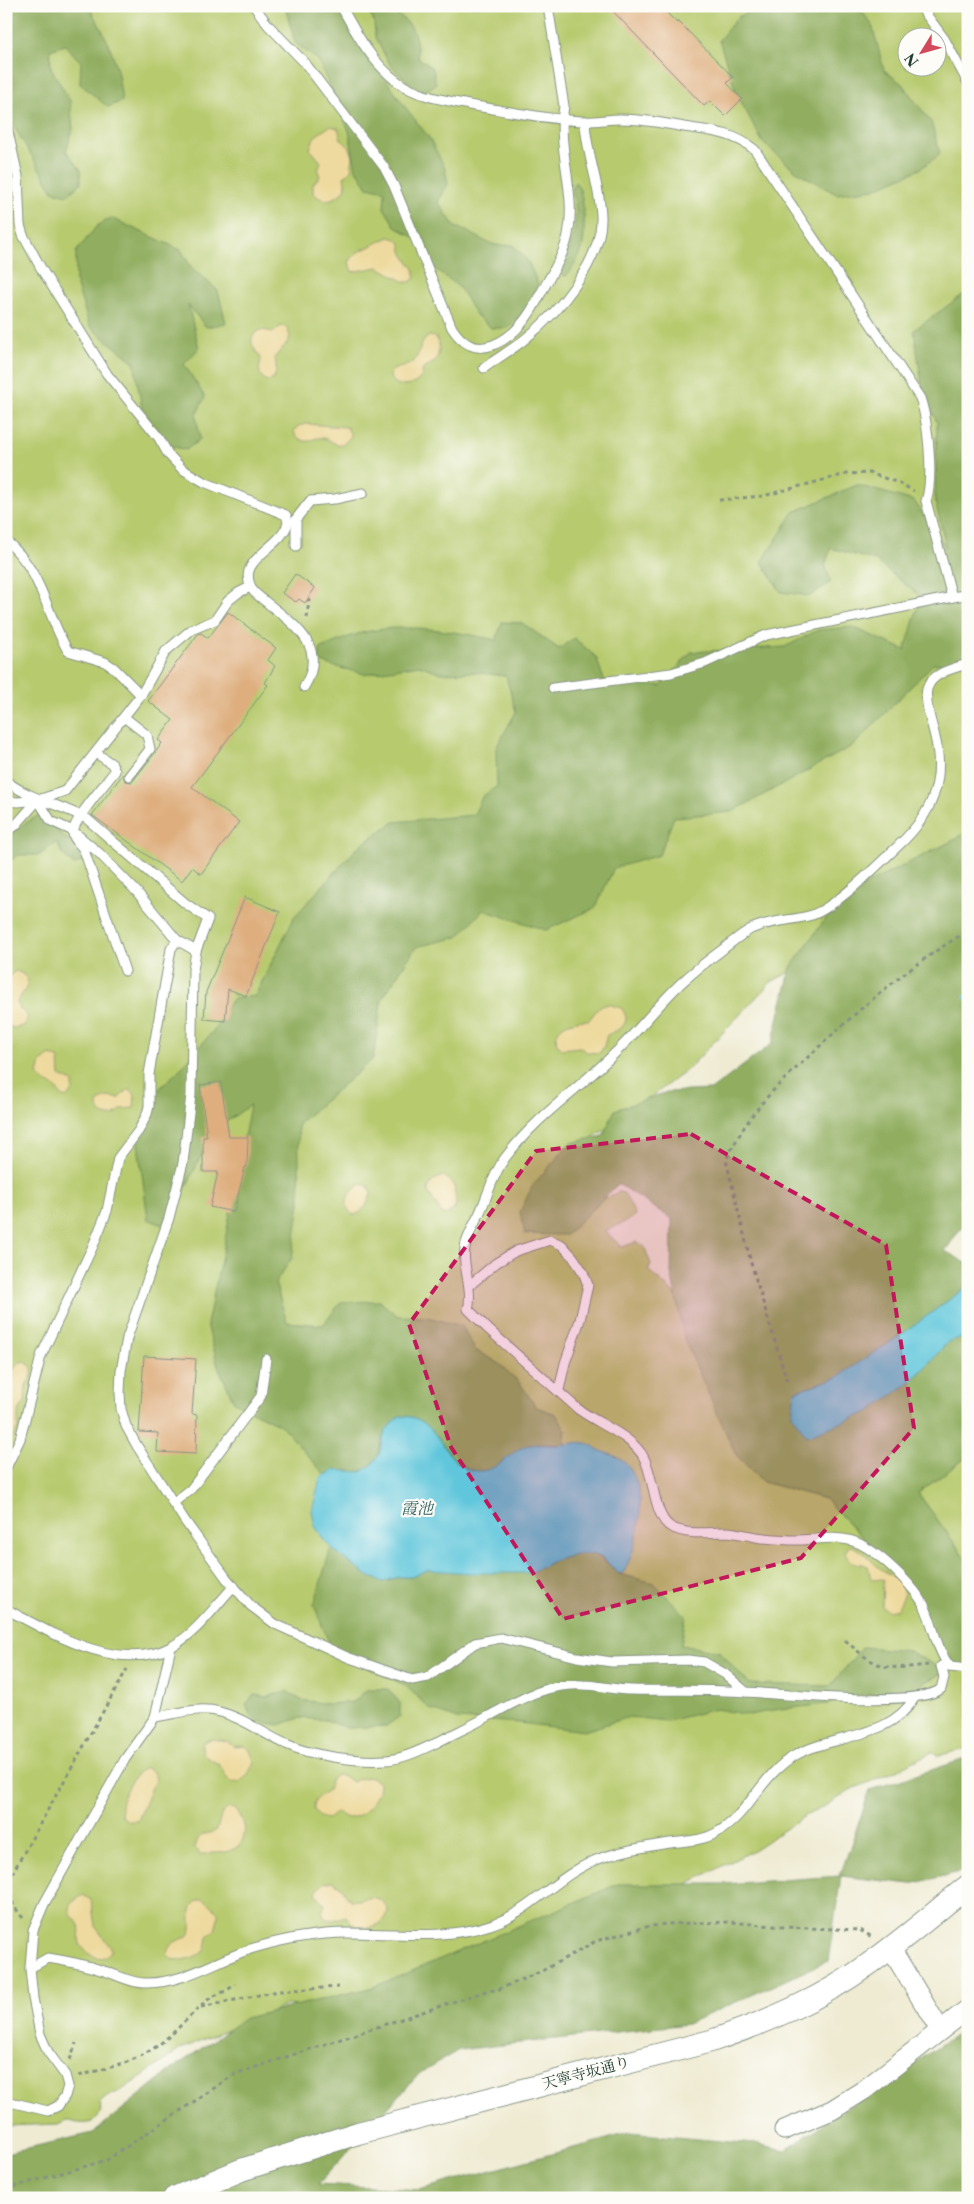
<svg xmlns="http://www.w3.org/2000/svg" width="974" height="2204" font-family="'Libre Caslon Text','Noto Serif JP',serif">
  <style>
    .green { fill: #b7ca6e; stroke: #6b8451; fill-rule: evenodd }
    .forest { fill: #91ae61; stroke: #58764a }
    .sand { fill: #eeda9e; stroke: #868c69 }
    .water { fill: #5ec6db; stroke: #3e8288 }
    .lines { fill: none; stroke-linecap: round; stroke-linejoin: round }
    .stream { stroke: #5ec6db; stroke-width: 6 }
    .building { fill: #deae7e }
    .service-casing { stroke: #879484; stroke-width: 11 }
    .minor-casing { stroke: #879484; stroke-width: 21 }
    .tertiary-casing { stroke: #879484; stroke-width: 24 }
    .path { stroke: #879484; stroke-width: 3; stroke-dasharray: 4 4; stroke-linecap: butt }
    .service { stroke: #fff; stroke-width: 9 }
    .minor { stroke: #fff; stroke-width: 19 }
    .tertiary { stroke: #fff; stroke-width: 22 }
    .marked { fill: #c2185b; fill-opacity: 0.2; stroke: #c2185b; stroke-width: 4; stroke-dasharray: 10 6; stroke-linejoin: round }
    .labels { text-anchor: middle; stroke-width: 4.5; stroke-linejoin: round; paint-order: stroke }
    .street-label { font-size: 15px; fill: #1f3d34; stroke: #fdfcf7 }
    .water-label { font-size: 16px; font-style: italic; fill: #2f5f5e; stroke: #fdfcf7 }
  </style>
  <rect width="100%" height="100%" fill="#fdfcf7"/>
  <filter id="ink" filterUnits="userSpaceOnUse"><feTurbulence type="fractalNoise" baseFrequency=".02" numOctaves="2"/><feDisplacementMap in="SourceGraphic" scale="10" xChannelSelector="R" yChannelSelector="G"/><feConvolveMatrix kernelMatrix="1 2 1 2 8 2 1 2 1" color-interpolation-filters="sRGB"/></filter>
  <filter id="wash" filterUnits="userSpaceOnUse"><feTurbulence type="fractalNoise" baseFrequency=".0096" numOctaves="4" result="noise"/><feDisplacementMap in="SourceGraphic" scale="20" xChannelSelector="R" yChannelSelector="G"/><feGaussianBlur stdDeviation="1.12" result="paint"/><feColorMatrix in="noise" values="0 0 0 0 0 0 0 0 0 0 0 0 0 0 0 0 0 1.4 0 .05"/><feComposite in="paint" operator="in"/></filter>
  <g filter="url(#wash)">
    <rect width="100%" height="100%" fill="#efebd3"/>
    <!-- green -->
    <g class="green">
      <path d="M6,6H968V877L771,982L689,1068L628,1115L576,1148L587,1206L619,1192L624,1193L634,1212L635,1216L631,1219L605,1231L622,1247L636,1242L644,1246L651,1264L648,1270L700,1317L968,1621V1748L937,1756L932,1752L893,1772L848,1791L827,1805L805,1816L752,1851L422,2017L287,2005L181,2049L125,2088L100,2101C105,2126 83,2126 66,2120L58,2124L6,2126ZM906,38H936V68H906Z"/>
      <polygon points="968,1456 968,1562 918,1493"/>
    </g>
    <!-- forest -->
    <g class="forest">
      <path d="M6,6H88C110,41 117,60 122,101L108,107L80,84L81,62L65,45L50,50L51,68L70,101L73,129L66,151L81,170V183L68,195L53,191L8,117L6,98Z"/>
      <path d="M285,6H339L344,18L402,103L430,139L445,168L448,184L438,202L455,227C472,231 481,242 496,245C501,246 507,245 513,245L528,261L538,284L526,311L509,328H491L475,314L460,288L433,267L423,243L395,226L384,208L385,191L368,187L356,169L349,131L318,60L295,43Z"/>
      <path d="M364,6H388C393,15 400,15 407,22C416,30 417,46 418,57L433,69L436,84L426,91L415,88L390,65L375,37L374,21Z"/>
      <polygon points="758,6 858,6 872,25 884,70 902,84 931,122 940,154 920,169 874,189 836,194 796,171 763,143 736,92 719,40 738,17"/>
      <path d="M575,182C586,190 586,240 581,252C578,261 572,269 566,276L562,275L560,269C569,250 576,234 576,212C576,203 569,189 575,182Z"/>
      <polygon points="111,218 181,250 191,267 218,291 226,323 206,327 188,305 199,348 184,364 205,397 196,415 200,439 186,450 167,445 142,409 134,362 90,327 76,283 76,252 97,226"/>
      <path d="M968,291V663L933,664L854,745L732,812L674,817L659,855L614,868L595,908L546,930L483,910L458,937L416,947L382,999L373,1059L298,1124L300,1202L292,1258L275,1283L287,1322L323,1325L341,1302L379,1301L398,1316L427,1317L462,1326L475,1350L497,1362L520,1383L536,1407L556,1414L566,1430L564,1445C554,1445 538,1442 530,1446C513,1453 497,1472 478,1471C446,1468 443,1426 407,1416C401,1420 389,1425 385,1432C379,1442 381,1455 373,1464C359,1479 343,1465 325,1475L282,1426L234,1402L218,1366L207,1324L223,1251L250,1105L213,1131L167,1227L148,1219L138,1144L150,1098L183,1066L214,1030L232,999L255,996L294,917L359,846L394,822L474,815L482,797L497,786L496,748L516,712L506,676L472,672L442,673L419,665L365,674L329,665L318,660L321,648C334,643 347,637 361,633C404,622 453,631 496,640L502,622L522,623L559,649L574,638L596,657L604,680L661,686L691,652L785,647L818,630L852,627L905,650L921,597L876,561L831,548L825,565L831,582L810,596L781,592L762,562L794,512L857,485L914,501L946,547L935,500L937,423L922,386L914,330Z"/>
      <polygon points="39,815 81,851 83,861 74,865 62,854 57,842 40,855 17,855 6,866 6,835"/>
      <polygon points="968,830 968,1218 945,1251 968,1264 968,1286 898,1337 836,1378 795,1391 913,1380 949,1341 968,1336 968,1456 918,1493 968,1562 968,1666 946,1671 904,1693 855,1695 828,1704 780,1709 749,1715 716,1709 667,1721 629,1717 584,1731 520,1723 458,1719 430,1709 406,1686 366,1667 331,1648 314,1605 331,1547 339,1555 389,1581 399,1577 412,1577 427,1570 530,1573 551,1562 576,1554 592,1554 603,1559 619,1574 654,1583 686,1616 681,1645 720,1652 749,1684 830,1686 863,1647 909,1651 946,1671 904,1580 825,1499 763,1482 736,1455 685,1341 671,1273 672,1219 618,1184 566,1235 525,1234 520,1212 533,1185 570,1143 603,1136 615,1110 667,1092 711,1090 772,1044 791,967 841,897 956,839"/>
      <polygon points="368,1689 388,1689 400,1703 400,1716 386,1726 347,1728 326,1720 300,1718 279,1725 261,1722 250,1715 246,1704 254,1695 267,1697 286,1691 301,1700 328,1704 353,1702"/>
      <polygon points="968,1758 968,1870 911,1884 841,1876 828,1961 687,2024 459,2050 420,2073 318,2184 419,2190 629,2133 755,2144 785,2150 968,2027 968,2198 6,2198 6,2153 93,2133 175,2067 245,2018 374,1987 618,1884 724,1884 840,1876 870,1790"/>
    </g>
    <!-- sand -->
    <g class="sand">
      <path d="M330,126L338,128L341,139L350,148L353,157L351,170L344,177L346,188C337,200 322,205 313,192V184L320,176L318,171L321,162L310,149L314,137Z"/>
      <path d="M389,237C407,241 398,248 405,257C410,265 416,267 415,278L410,282H405L378,267L352,272L349,263L351,259L358,252Z"/>
      <path d="M281,326L287,328L290,336L288,342L275,357C276,365 278,371 273,379L267,381C256,374 260,368 261,358C253,348 245,337 261,330L274,332Z"/>
      <path d="M429,336L435,337C442,345 439,354 435,362L423,368L422,376C414,387 399,390 390,378L391,371C398,367 408,367 414,361C421,353 419,342 429,336Z"/>
      <path d="M306,424L347,427L351,436C338,454 333,437 319,438C313,438 310,442 304,441L296,437L294,431L298,426Z"/>
      <path d="M16,971C38,979 23,991 17,1002L19,1008L28,1017L24,1026L13,1028L6,1025V1006L8,1003C4,992 4,977 16,971Z"/>
      <path d="M608,1004L621,1008C634,1023 619,1030 607,1035L604,1046L600,1053L586,1052L580,1047L562,1049L557,1044C552,1024 574,1020 589,1020L599,1007Z"/>
      <path d="M50,1055L59,1059L60,1076L73,1082V1090L66,1098C60,1096 59,1091 54,1087C48,1081 42,1083 38,1074L41,1062Z"/>
      <path d="M127,1090H131L135,1095L134,1108L122,1109L114,1116C104,1117 95,1112 99,1101L106,1097L119,1098Z"/>
      <path d="M444,1176L454,1184L456,1203L454,1210L445,1215L440,1211L428,1192C428,1182 436,1178 444,1176Z"/>
      <path d="M361,1184L368,1186L371,1192C370,1201 363,1213 354,1215C339,1206 350,1191 361,1184Z"/>
      <path d="M24,1361L32,1367V1376L26,1385L25,1402L18,1412V1428L13,1437L6,1441C6,1418 3,1381 18,1363Z"/>
      <path d="M851,1546C863,1550 868,1558 876,1565C887,1575 903,1578 904,1596L897,1609L889,1611L882,1607L883,1579L873,1580L871,1579L868,1566C858,1562 851,1566 845,1553L848,1547Z"/>
      <path d="M211,1739L227,1741L234,1747L244,1746L250,1750L254,1761C250,1772 244,1785 230,1782C225,1777 224,1769 219,1765C211,1758 198,1757 203,1742Z"/>
      <path d="M146,1768L154,1773L156,1781L151,1787L139,1818L137,1821H128C124,1818 121,1816 121,1811C119,1799 134,1771 146,1768Z"/>
      <path d="M336,1775L344,1776L352,1782L362,1778L372,1777L379,1783C380,1797 363,1819 348,1818C344,1817 340,1814 337,1812L328,1819L319,1817L314,1810C313,1797 320,1796 329,1790L330,1780Z"/>
      <path d="M228,1808L236,1809C253,1832 244,1853 215,1853C210,1852 205,1855 199,1854L195,1848C199,1830 206,1836 217,1830L221,1815Z"/>
      <path d="M333,1881L342,1888L350,1900C364,1903 376,1888 388,1909C388,1925 367,1932 354,1925C350,1923 349,1920 346,1916L333,1920L325,1918L322,1912L325,1904L317,1896L316,1891L324,1883Z"/>
      <path d="M83,1895L91,1900L95,1926L111,1948V1952L106,1957C94,1960 86,1953 80,1944C78,1938 81,1931 79,1926C75,1915 67,1918 71,1903Z"/>
      <path d="M202,1899C210,1902 215,1909 219,1915L215,1930L207,1937C206,1941 208,1944 206,1948C201,1957 181,1962 172,1959L167,1954C170,1939 181,1942 190,1934C194,1920 184,1905 202,1899Z"/>
    </g>
    <!-- water -->
    <g class="water">
      <polygon points="968,1286 968,1336 949,1341 913,1380 869,1412 807,1436 792,1415 795,1391 836,1378 898,1337"/>
      <path d="M399,1416C440,1414 440,1462 472,1470C499,1476 509,1449 529,1445C538,1444 547,1445 556,1445C566,1445 576,1441 586,1443C591,1444 595,1448 599,1450C607,1454 616,1455 623,1461C652,1486 639,1543 624,1572L619,1574L603,1558L592,1554H576L551,1562L530,1573H471L427,1570L412,1577H399L383,1582L368,1576L339,1555L324,1540L315,1526L312,1511L320,1478L334,1470L361,1472L372,1465L379,1455L385,1431Z"/>
    </g>
    <g class="lines">
      <!-- stream -->
      <polyline class="stream" points="967,997 968,997"/>
    </g>
    <g id="blocks">
      <!-- building -->
      <g class="building">
        <polygon points="608,6 660,6 677,23 678,21 733,77 727,83 742,99 725,116 710,101 704,106"/>
        <polygon points="295,574 315,588 305,603 299,599 296,602 282,593"/>
        <polygon points="228,612 276,648 268,660 275,666 265,683 268,685 192,787 239,822 201,874 192,867 182,881 92,815 123,774 125,781 132,782 155,753 162,743 158,740 173,720 148,701 198,634 201,633 208,638"/>
        <polygon points="245,897 280,912 246,996 228,989 225,1021 204,1019 206,992"/>
        <polygon points="221,1082 229,1137 248,1137 247,1167 245,1167 234,1212 210,1207 218,1172 203,1172 203,1137 207,1137 200,1085"/>
        <polygon points="144,1356 196,1359 192,1414 197,1415 196,1454 157,1452 158,1433 139,1432"/>
      </g>
    </g>
  </g>
  <g filter="url(#ink)">
    <use href="#blocks" fill-opacity="0" stroke="#879484" stroke-width="1"/>
    <g class="lines">
      <!-- service casing -->
      <g class="service-casing">
        <g id="service">
          <path d="M254,6L268,25L305,63L384,167L394,186L452,328C462,343 474,352 493,345C516,336 530,315 541,293C551,275 564,255 568,235C577,192 556,148 564,106L548,6"/>
          <path d="M341,6C356,33 372,63 398,82C418,97 445,100 469,105C507,111 544,119 582,121C595,122 607,119 620,119C642,119 663,123 684,127C711,131 733,132 755,150L920,398C928,421 934,478 926,501L952,597"/>
          <polyline points="920,6 945,40 968,83"/>
          <path d="M6,123L18,176L20,225L23,235L42,270L107,374L159,438L168,454L182,469L204,482L286,515L288,522C283,549 231,559 254,592C284,619 332,641 304,687"/>
          <path d="M484,368C497,358 512,350 525,339C558,313 603,260 601,216C600,185 586,154 585,121"/>
          <path d="M6,541C42,570 46,614 68,651L105,662L114,668L141,695"/>
          <polyline points="296,546 296,519 310,501 335,499 363,493"/>
          <polyline points="553,688 671,673 705,663 766,635 968,594"/>
          <polyline points="124,717 147,735 150,749 129,776"/>
          <path d="M96,753L112,764L115,771C107,782 71,822 73,834C74,840 81,845 84,850L125,971"/>
          <path d="M6,781C31,800 60,804 87,819L185,903L208,919L196,951L193,970L191,1095L183,1163L169,1218L127,1338L121,1371L120,1393L121,1409L126,1426L137,1446L185,1521L227,1579L251,1606L275,1624L347,1657L412,1680L428,1677L475,1643L501,1638L577,1657L612,1662L688,1660L704,1662L725,1674L746,1692"/>
          <polyline points="38,800 51,821 73,831 99,853 136,891 177,940"/>
          <polyline points="6,801 18,802 38,800 65,791 141,695 166,651 191,630 215,620 228,601 238,593 250,587"/>
          <polyline points="6,831 15,826 38,800"/>
          <polyline points="470,1285 496,1263 516,1251 550,1240 562,1245 573,1257 583,1272 588,1285 580,1320 565,1363 559,1390"/>
          <polyline points="6,1468 20,1439 41,1356 93,1246 107,1211 118,1158 139,1130 147,1114 149,1106 149,1074 171,949 177,940 196,951"/>
          <polyline points="173,1503 191,1489 261,1396 266,1359"/>
          <path d="M6,1609C51,1633 119,1674 171,1647C197,1633 214,1607 234,1586"/>
          <path d="M950,1667C936,1649 934,1626 924,1605C918,1594 909,1584 900,1575C888,1563 873,1550 858,1543C838,1534 812,1541 791,1540C779,1539 768,1539 756,1537C746,1535 737,1533 727,1532C708,1532 688,1536 671,1527C654,1518 654,1477 644,1458C633,1436 598,1424 578,1409L488,1329L468,1309C474,1287 460,1265 466,1243C470,1231 476,1221 481,1210C489,1192 493,1174 505,1158C536,1116 579,1089 615,1053C638,1031 657,1006 680,984C693,972 707,961 722,950C731,943 740,935 751,929C770,920 792,921 812,915C836,907 879,864 899,845C931,815 946,782 935,737C932,723 924,703 927,689C931,673 954,668 968,664"/>
          <path d="M155,1717C176,1714 198,1706 220,1712C244,1718 263,1734 286,1744C311,1756 358,1762 386,1760C403,1759 421,1750 436,1743C453,1734 471,1726 487,1717C519,1700 546,1683 583,1685C599,1685 615,1690 632,1690C670,1691 708,1689 746,1692C783,1694 916,1708 941,1689L944,1677L941,1666L968,1669"/>
          <path d="M30,1968L48,1958C67,1961 86,1965 104,1971C118,1975 130,1983 145,1983C183,1984 218,1959 254,1948C284,1939 316,1933 348,1933C395,1933 445,1940 490,1925C532,1912 559,1872 604,1857C626,1850 648,1846 670,1843C685,1841 702,1841 716,1833C748,1816 761,1775 794,1756C832,1734 890,1740 915,1697"/>
          <polyline points="6,2101 48,2111 58,2106 65,2096 68,2086 65,2075 48,2052 40,2034 33,1998 30,1968 33,1930 44,1904 125,1759 155,1717 171,1647"/>
        </g>
      </g>
      <!-- minor casing -->
      <g class="minor-casing">
        <g id="minor">
          <polyline points="890,1947 940,2030"/>
          <polyline points="784,2130 832,2110 864,2090 968,2009"/>
        </g>
      </g>
      <!-- tertiary casing -->
      <g class="tertiary-casing">
        <path id="tertiary" d="M174,2198L241,2170L358,2133L711,2041C766,2022 822,1999 869,1964C903,1940 935,1912 968,1886"/>
      </g>
      <!-- path -->
      <g class="path">
        <polyline points="719,500 763,496 846,474 869,473 899,483 914,491"/>
        <polyline points="307,618 309,599"/>
        <path d="M787,1381L751,1263L726,1160C735,1142 745,1124 758,1108C776,1085 799,1066 820,1046C866,1003 913,963 968,931"/>
        <path d="M845,1640C878,1670 885,1670 928,1665"/>
        <path d="M23,1918C10,1903 6,1891 13,1872L127,1669"/>
        <polyline points="201,2007 278,1991 338,1987"/>
        <polyline points="70,2060 76,2043"/>
        <path d="M79,2076C106,2068 134,2063 157,2046C175,2033 189,2016 205,2002C214,1994 226,1993 235,1984"/>
        <polyline points="6,2189 107,2160 235,2074 486,1991 497,1990 540,1972 596,1941 646,1927 666,1924 730,1922 783,1927 860,1930 872,1937"/>
      </g>
      <!-- service -->
      <use href="#service" class="service"/>
      <!-- minor -->
      <use href="#minor" class="minor"/>
      <!-- tertiary -->
      <use href="#tertiary" class="tertiary"/>
    </g>
  </g>
  <!-- marked area -->
  <path class="marked" d="M691,1134L886,1245L914,1428L801,1558L563,1619L451,1447L409,1324L536,1151Z"/>
  <g class="labels">
    <!-- street labels -->
    <g class="street-label">
      <text transform="translate(586 2073) rotate(-15)" y="5">天寧寺坂通り</text>
    </g>
    <!-- water labels -->
    <g class="water-label">
      <text x="417" y="1514">霞池</text>
    </g>
  </g>
  <!-- margin -->
  <rect width="974" height="2204" fill="none" stroke="#fdfcf7" stroke-width="25"/>
  <!-- north arrow -->
  <g transform="translate(922 52) rotate(233)"><circle r="24" fill="#fdfcf7" stroke="#a4b0a9"/>
  <path d="M0-4L9 19L0 12L-9 19Z" fill="#d1495b"/>
  <text y="-8" font-size="14" font-weight="bold" text-anchor="middle" fill="#1f3d34">N</text>
  </g>
</svg>
